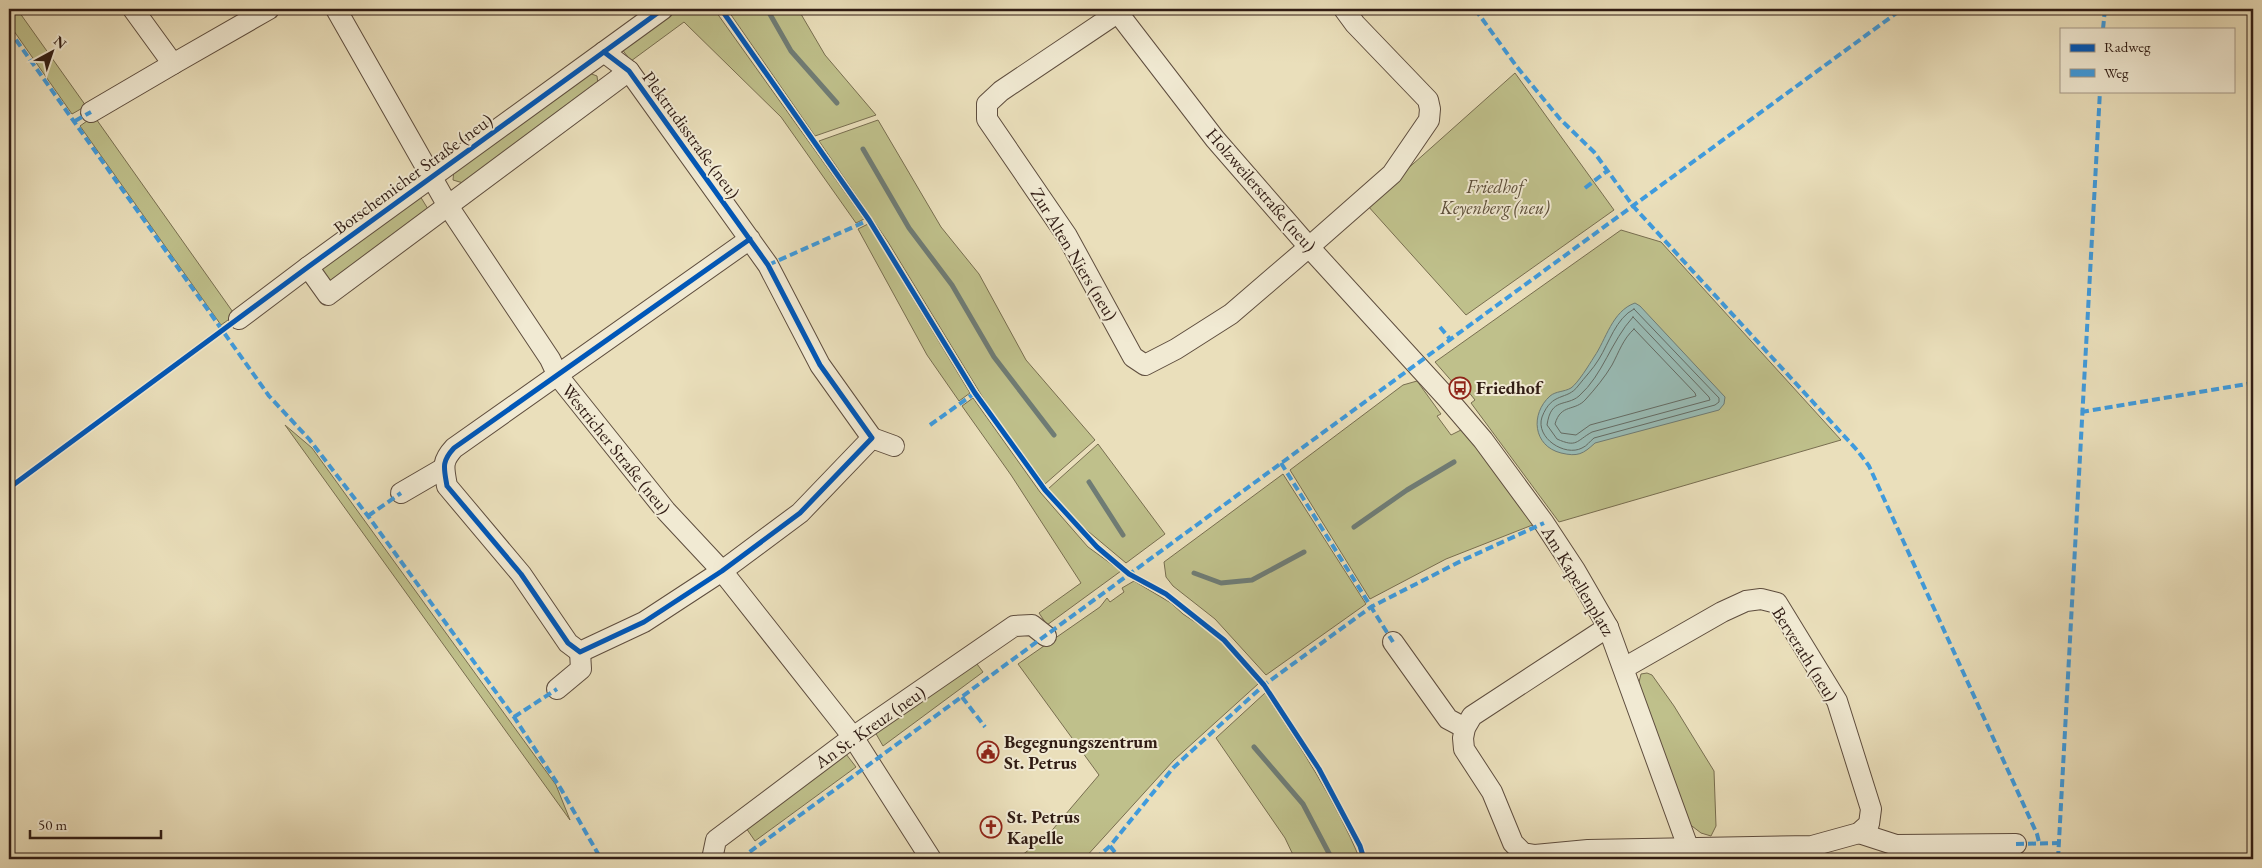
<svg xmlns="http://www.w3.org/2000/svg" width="2262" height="868" font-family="'EB Garamond',serif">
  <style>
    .green { fill: #bfc08b; stroke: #786e50 }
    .water { fill: #99bcb6; stroke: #6f7c75 }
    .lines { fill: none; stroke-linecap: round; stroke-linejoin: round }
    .shore { stroke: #646c65; stroke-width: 1 }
    .stream { stroke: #6f7c75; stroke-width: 5 }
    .minor-casing { stroke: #5e4d3e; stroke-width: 22 }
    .minor { stroke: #f1ead3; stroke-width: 20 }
    .quiet { stroke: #3e9bde; stroke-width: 4; stroke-dasharray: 8 4; stroke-linecap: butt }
    .cycleway-casing { stroke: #f1ead3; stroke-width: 8 }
    .cycleway { stroke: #0057b8; stroke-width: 5 }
    .labels { text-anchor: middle; stroke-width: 4; stroke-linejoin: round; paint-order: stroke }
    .street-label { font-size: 18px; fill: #301c14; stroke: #f1ead3 }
    .park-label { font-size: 18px; font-style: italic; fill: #5b4d38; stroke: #f1ead3 }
    .poi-label { font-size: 18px; font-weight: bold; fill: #301c14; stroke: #f1ead3; text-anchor: start }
  </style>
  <rect width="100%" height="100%" fill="#eadfbb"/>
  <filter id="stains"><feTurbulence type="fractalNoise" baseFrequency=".004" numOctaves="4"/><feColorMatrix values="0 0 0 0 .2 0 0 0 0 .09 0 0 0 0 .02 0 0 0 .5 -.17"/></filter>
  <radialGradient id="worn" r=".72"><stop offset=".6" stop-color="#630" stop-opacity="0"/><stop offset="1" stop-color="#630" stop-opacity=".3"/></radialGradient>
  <!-- green -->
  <g class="green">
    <polygon points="9,9 17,9 86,106 72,114 9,24"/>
    <polygon points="675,9 714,9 864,219 856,223 781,117 684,22 631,61 621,48"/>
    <polygon points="727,9 798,9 825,55 876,115 815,136"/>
    <polygon points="589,73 597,76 598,84 463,183 453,180 454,169"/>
    <polygon points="1515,73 1614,210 1466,315 1367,205"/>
    <polygon points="94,116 235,315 221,325 80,126"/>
    <polygon points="878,120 941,227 979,274 1026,360 1095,440 1045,484 988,406 888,242 819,141"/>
    <polygon points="420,196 428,209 330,281 328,280 321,268"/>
    <polygon points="868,224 970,393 959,401 927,355 858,229"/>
    <polygon points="1621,230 1661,242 1841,440 1559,522 1471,403 1475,400 1460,381 1455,385 1435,362"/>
    <polygon points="1417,381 1441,414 1437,416 1451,435 1463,429 1535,524 1446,559 1370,599 1290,470 1403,385"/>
    <polygon points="973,398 1040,492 1088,547 1121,571 1047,625 1039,613 1081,583 1011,475 962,406"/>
    <polygon points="285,425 312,448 556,785 570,820"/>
    <polygon points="1098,444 1165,534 1126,563 1083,527 1048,489"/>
    <polygon points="1283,474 1366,604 1266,675 1215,619 1173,586 1166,577 1164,562"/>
    <polygon points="1134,581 1171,603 1183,614 1207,630 1230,649 1258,684 1174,760 1084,859 1017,859 1048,835 1099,775 1018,664 1100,607 1107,598 1110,602 1124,592 1122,588"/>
    <polygon points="972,663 977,664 983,672 883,746 875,732"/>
    <polygon points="1647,673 1652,675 1674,706 1714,771 1716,826 1711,836 1701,833 1688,823 1638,686 1641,674"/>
    <path d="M1265,693C1300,746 1335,800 1360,859H1295L1285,838L1216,738Z"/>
    <polygon points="846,754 856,767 755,841 746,828"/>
  </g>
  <!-- water -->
  <path class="water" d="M1635,303L1640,306L1725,397L1724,404L1719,410L1595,443C1583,454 1578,457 1561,453C1533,446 1530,414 1550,396C1556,391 1564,392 1571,388C1578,383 1589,365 1594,357C1606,340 1612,311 1635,303Z"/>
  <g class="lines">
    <!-- shore -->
    <g class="shore">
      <path d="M1634,309L1719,398V402L1715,405L1594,438C1590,441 1587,446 1582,448C1565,457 1535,438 1542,417C1552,391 1567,401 1578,386C1585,377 1593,369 1599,359C1609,343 1616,318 1634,309Z"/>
      <path d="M1633,317L1709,397L1710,400L1592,432C1576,441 1577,448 1557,439L1547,425C1551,397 1566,407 1579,396C1603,375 1611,341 1633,317Z"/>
      <path d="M1634,329L1695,393L1696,396L1590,425L1576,435L1561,433L1555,424C1561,403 1575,412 1586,399C1595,389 1605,377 1612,365C1619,352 1623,339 1634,329Z"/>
    </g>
    <!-- stream -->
    <g class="stream">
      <polyline points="767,9 791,51 837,103"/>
      <polyline points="863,149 909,228 952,285 994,357 1054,435"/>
      <polyline points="1089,482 1123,535"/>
      <polyline points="1354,527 1407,490 1454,462"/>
      <polyline points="1194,573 1221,583 1252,580 1304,552"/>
      <polyline points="1254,747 1303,804 1332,859"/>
    </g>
    <!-- minor casing -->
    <g class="minor-casing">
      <g id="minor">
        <polyline points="133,9 173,64 269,9"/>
        <polyline points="336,9 448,206 550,359 558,376 666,511 722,571 853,737 931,859"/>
        <polyline points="1115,9 1215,139 1309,247 1447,398 1483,440 1544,523 1575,570 1608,627 1692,858"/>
        <polyline points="1123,9 1001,91 987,104 987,119 1067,236 1133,357 1145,365 1176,349 1231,314 1309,247 1392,174 1429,120 1430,109 1428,100 1355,24 1344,9"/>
        <path d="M604,52L629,71L768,265L820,365L872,438L800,513L722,571L644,622L580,652L568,643L521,574L447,486C444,468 441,462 454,448L750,239"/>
        <polyline points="91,112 173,64"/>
        <polyline points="308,267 328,295 629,71"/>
        <polyline points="239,319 308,267 663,9"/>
        <polyline points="872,438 894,446"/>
        <polyline points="401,493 444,468"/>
        <polyline points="1608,627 1472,716 1465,728 1463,738 1464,749 1492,792 1513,843 1523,853 1535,855 1588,850 1812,846 1859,833 1869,824 1871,809 1837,701 1777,603 1761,599 1746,601 1722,612 1624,668"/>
        <polyline points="1393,642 1448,719 1465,728"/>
        <polyline points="557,689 581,669 580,652"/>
        <polyline points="1859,833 1896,845 2016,844"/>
        <polyline points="712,859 716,840 853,737 1014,626 1032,625 1046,636"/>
      </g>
    </g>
    <!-- minor -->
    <use href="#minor" class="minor"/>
    <!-- quiet -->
    <g class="quiet">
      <polyline points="1475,9 1517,67 1560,119 1594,152 1633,206 1857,450 1869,466 2037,834 2039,842"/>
      <polyline points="2103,29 2105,9"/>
      <polyline points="9,30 269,396 309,439 368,516 514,717 561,789 601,859"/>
      <polyline points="75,121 91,112"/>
      <polyline points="1585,188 1607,171"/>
      <polyline points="768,265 869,220"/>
      <polyline points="1440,327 1450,339"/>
      <polyline points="2081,412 2253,383"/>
      <polyline points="930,425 975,393"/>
      <polyline points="1281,463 1393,642"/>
      <polyline points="368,516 401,493"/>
      <polyline points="962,697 985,727"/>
      <polyline points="514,717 557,689"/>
      <polyline points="2016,844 2059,843"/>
      <polyline points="1110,846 1120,859"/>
      <polyline points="740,859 1902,9"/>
      <polyline points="921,859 929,854"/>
      <polyline points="1095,859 1110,846 1173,768 1264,685 1371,607 1461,561 1544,523"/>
      <polyline points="2058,859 2100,91"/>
    </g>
    <!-- cycleway casing -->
    <g class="cycleway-casing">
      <g id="cycleway">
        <polyline points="721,9 869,220 975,393 1045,490 1097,547 1129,574 1166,594 1224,640 1264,685 1319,769 1360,846 1364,859"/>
        <path d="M604,52L629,71L768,265L820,365L872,438L800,513L722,571L644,622L580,652L568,643L521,574L447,486C444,468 441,462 454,448L750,239"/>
        <polyline points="9,488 308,267 663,9"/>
      </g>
    </g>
    <!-- cycleway -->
    <use href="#cycleway" class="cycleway"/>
  </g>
  <!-- icons -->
  <defs>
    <g id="bus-ring" transform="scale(1.125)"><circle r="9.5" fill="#f1ead3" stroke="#8f2418" stroke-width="1.5"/><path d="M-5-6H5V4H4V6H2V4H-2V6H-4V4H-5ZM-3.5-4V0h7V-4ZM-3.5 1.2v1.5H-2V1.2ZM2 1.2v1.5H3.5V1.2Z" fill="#8f2418"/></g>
    <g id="civic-ring" transform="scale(1.125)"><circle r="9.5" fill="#f1ead3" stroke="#8f2418" stroke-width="1.5"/><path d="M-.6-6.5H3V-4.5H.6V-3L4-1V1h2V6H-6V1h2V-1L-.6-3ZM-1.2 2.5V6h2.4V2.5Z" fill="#8f2418"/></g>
    <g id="church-ring" transform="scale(1.125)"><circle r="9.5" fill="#f1ead3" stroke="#8f2418" stroke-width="1.5"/><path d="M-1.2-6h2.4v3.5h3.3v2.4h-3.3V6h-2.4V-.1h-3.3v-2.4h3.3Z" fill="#8f2418"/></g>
  </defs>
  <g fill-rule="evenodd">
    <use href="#bus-ring" x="1460" y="388"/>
    <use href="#civic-ring" x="988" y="752"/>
    <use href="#church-ring" x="991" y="827"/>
  </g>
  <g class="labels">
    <!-- street labels -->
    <g class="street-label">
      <text transform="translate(691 135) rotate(54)" y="6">Plektrudisstraße (neu)</text>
      <text transform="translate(413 174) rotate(-36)" y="6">Borschemicher Straße (neu)</text>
      <text transform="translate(1261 190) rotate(49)" y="6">Holzweilerstraße (neu)</text>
      <text transform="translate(1074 254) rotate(59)" y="6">Zur Alten Niers (neu)</text>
      <text transform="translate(616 449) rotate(51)" y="6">Westricher Straße (neu)</text>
      <text transform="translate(1578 581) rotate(59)" y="6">Am Kapellenplatz</text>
      <text transform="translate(1805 654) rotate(58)" y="6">Berverath (neu)</text>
      <text transform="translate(870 727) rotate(-35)" y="6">An St. Kreuz (neu)</text>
    </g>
    <!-- park labels -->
    <g class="park-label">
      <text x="1495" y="193">Friedhof<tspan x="1495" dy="21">Keyenberg (neu)</tspan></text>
    </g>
    <!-- poi labels -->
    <g class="poi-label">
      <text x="1476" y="394">Friedhof</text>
      <text x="1004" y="748">Begegnungszentrum<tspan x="1004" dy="21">St. Petrus</tspan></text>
      <text x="1007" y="823">St. Petrus<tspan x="1007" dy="21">Kapelle</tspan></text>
    </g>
  </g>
  <!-- margin -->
  <rect width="2262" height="868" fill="none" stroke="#eadfbb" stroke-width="30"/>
  <rect x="10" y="10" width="2242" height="848" fill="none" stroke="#301c14" stroke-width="2.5"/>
  <rect x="15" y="15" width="2232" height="838" fill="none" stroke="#301c14"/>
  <!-- legend -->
  <rect x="2060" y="28" width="175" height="65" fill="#f1ead3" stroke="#a49887"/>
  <rect x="2070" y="44" width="25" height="8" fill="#0057b8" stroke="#a49887"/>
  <text x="2104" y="52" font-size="15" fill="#301c14">Radweg</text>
  <rect x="2070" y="69" width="25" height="8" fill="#3e9bde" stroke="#a49887"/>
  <text x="2104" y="78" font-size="15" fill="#301c14">Weg</text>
  <!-- north arrow -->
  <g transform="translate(52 52) rotate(40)" stroke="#f1ead3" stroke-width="4" paint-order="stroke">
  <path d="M0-4L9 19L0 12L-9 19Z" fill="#301c14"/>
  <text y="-8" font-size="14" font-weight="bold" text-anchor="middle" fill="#301c14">N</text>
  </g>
  <!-- scale -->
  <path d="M30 830v8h131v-8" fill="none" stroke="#301c14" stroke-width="2.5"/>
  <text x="38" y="830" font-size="15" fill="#301c14" stroke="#f1ead3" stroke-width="4" paint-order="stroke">50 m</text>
  <rect width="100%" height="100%" filter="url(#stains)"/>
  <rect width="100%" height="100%" fill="url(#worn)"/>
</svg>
